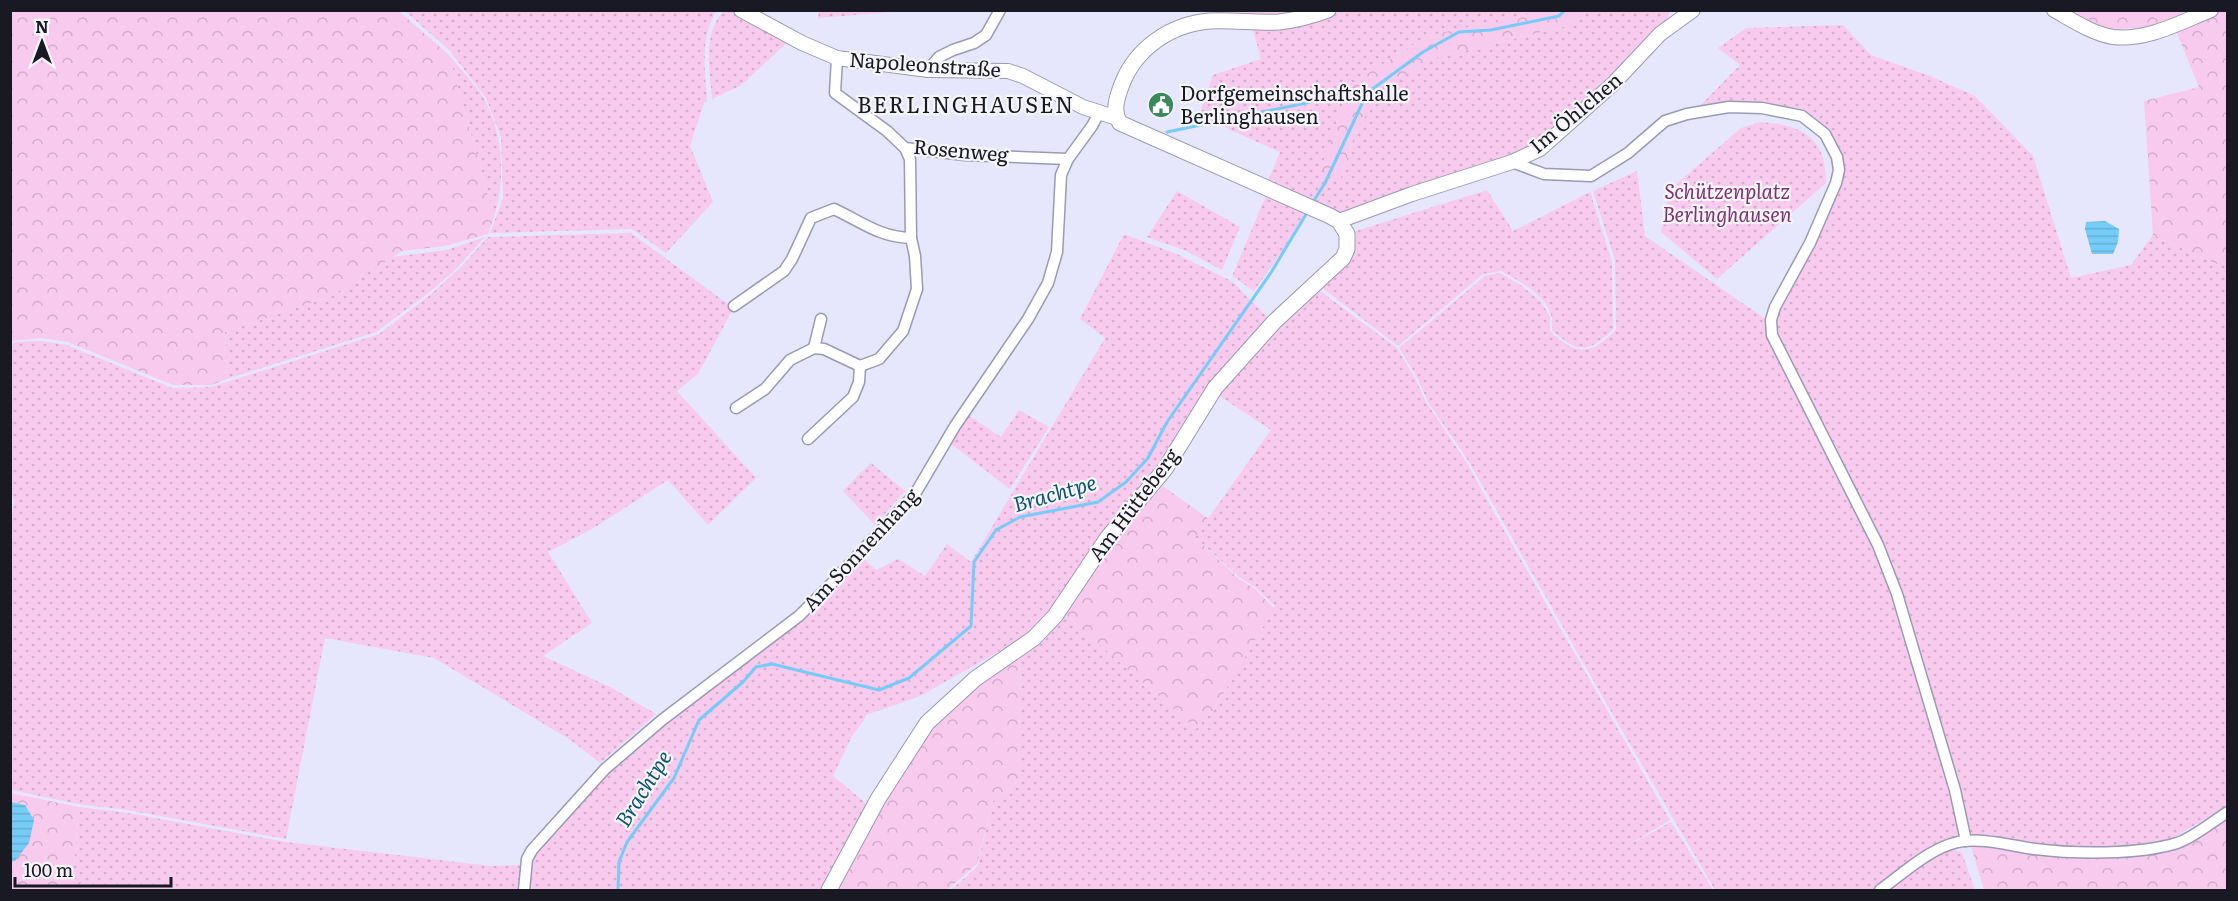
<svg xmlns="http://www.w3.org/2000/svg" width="2238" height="901" font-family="Literata,serif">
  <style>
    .green { fill: url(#green-dots) }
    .forest { fill: url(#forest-crowns) }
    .water { fill: url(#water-rules) }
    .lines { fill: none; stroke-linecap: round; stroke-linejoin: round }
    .stream { stroke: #75ccf7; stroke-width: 3 }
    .minor-casing { stroke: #999ab4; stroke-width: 13 }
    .tertiary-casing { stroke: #999ab4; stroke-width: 16 }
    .secondary-casing { stroke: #999ab4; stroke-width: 17 }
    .minor { stroke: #fff; stroke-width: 10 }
    .tertiary { stroke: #fff; stroke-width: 14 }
    .secondary { stroke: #fff; stroke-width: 15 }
    .labels { text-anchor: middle; stroke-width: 4.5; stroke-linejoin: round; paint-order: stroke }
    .street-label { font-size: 20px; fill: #191923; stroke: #f5f5fb }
    .poi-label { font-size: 20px; fill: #191923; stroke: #f5f5fb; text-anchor: start }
    .park-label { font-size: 20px; font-style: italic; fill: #7f3271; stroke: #f5f5fb }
    .water-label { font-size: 21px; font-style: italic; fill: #0e5471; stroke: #f5f5fb }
    .quarter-label { font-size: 22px; letter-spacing: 1.5px; fill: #191923; stroke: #f5f5fb }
  </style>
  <defs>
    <pattern id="green-dots" width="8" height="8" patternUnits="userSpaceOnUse" patternTransform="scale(1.5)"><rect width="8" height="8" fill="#f8caed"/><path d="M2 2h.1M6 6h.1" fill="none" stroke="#d4adcb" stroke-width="1.8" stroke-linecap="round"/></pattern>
    <pattern id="forest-crowns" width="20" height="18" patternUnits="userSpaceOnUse" patternTransform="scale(1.5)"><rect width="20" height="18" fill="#f8caed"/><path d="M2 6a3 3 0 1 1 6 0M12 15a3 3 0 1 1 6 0" fill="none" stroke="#d4adcb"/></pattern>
    <pattern id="water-rules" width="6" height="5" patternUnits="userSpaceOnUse" patternTransform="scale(1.5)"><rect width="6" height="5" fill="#75ccf7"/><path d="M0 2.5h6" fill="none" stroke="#65afd3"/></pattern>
  </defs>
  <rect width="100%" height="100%" fill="#e6e7fd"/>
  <!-- green -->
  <g class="green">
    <polygon points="1343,10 1547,11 1427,36 1349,86 1340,180 1357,127 1388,87 1430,59 1567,26 1583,11 1670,11 1667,22 1537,144 1509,158 1340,215 1268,181 1280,152 1199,116 1213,75 1261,59 1251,23 1324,17"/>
    <path d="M405,11H716C700,38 705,70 707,101L704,103L690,146L713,202L666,253L632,229L490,233L503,198L501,137L486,98L450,51Z"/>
    <path d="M724,11H733L788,42L740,86L712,99C710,71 702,33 724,11Z"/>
    <polygon points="819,11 819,10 905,11 818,18"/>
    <polygon points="1215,11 1318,11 1285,20 1217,17"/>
    <polygon points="1843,25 1871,55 1930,76 1975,96 2033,156 2071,278 2131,265 2153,235 2221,266 2227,257 2227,807 2170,839 2127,847 2053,847 1972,837 1899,593 1775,334 1775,320 1842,159 1832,134 1804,112 1697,109 1740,65 1718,48 1746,28"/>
    <path d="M449,55C460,69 475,83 484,99C503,133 506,181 494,217Z"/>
    <path d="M1761,122C1803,125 1826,138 1826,183L1717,279L1661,232L1665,207L1673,187L1741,128Z"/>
    <path d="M1637,171L1645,236L1770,322L1877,546L1954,791L1958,835L1924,853L1874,890H1715L1609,708L1469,462L1428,402L1417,377L1399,348L1485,276L1500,273L1522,286L1540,301L1550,316V331C1576,356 1590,356 1616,330L1615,260L1593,191Z"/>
    <path d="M1487,190L1513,231L1590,192L1612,262L1613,329C1589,354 1577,353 1552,330C1552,326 1553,320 1551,315C1545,294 1519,281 1501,271L1483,274L1398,346L1321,287C1338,273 1358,255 1356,231Z"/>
    <polygon points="1177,191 1240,227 1222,270 1184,250 1147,237"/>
    <polygon points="1266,196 1305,212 1296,232 1254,291 1232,276"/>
    <polygon points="631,233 732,307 732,311 698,374 677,391 756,478 708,525 668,480 592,529 548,552 592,623 543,656 612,688 656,714 600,763 569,739 434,658 325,638 286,839 127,810 78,804 11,790 10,523 14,501 10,489 11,344 15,342 41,341 67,345 172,388 211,387 379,334 430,295 458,270 488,237"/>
    <polygon points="1124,234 1179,255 1233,282 1270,320 1185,427 1143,490 1042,623 1019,640 920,696 866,715 864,720 852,736 833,776 868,805 838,867 822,890 527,890 531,861 540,843 561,819 650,732 801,619 864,559 876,570 898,559 925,576 947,544 971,562 1105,338 1080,319"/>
    <polygon points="485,237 455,270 431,291 376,332 227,379 225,332 329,297 392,257 447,250"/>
    <polygon points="1316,288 1397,348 1415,378 1426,402 1467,463 1492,509 1670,820 1625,847 1671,822 1713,890 951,890 977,867 993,801 1018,782 1021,652 1065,614 1196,729 1213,711 1275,606 1255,587 1239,577 1195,537 1271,430 1218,395 1237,369"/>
    <polygon points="1019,410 1049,427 1010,489 951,444 968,415 1001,437"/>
    <polygon points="871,463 905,491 875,525 843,491"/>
    <polygon points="79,807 128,813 286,842 491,866 522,865 520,890 86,890 87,886 73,879"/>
    <polygon points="1956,850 1962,853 1975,890 1888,890 1938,853"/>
  </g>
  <!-- forest -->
  <g class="forest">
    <polygon points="11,10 399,11 449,55 494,217 488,234 445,246 402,251 329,297 225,332 227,379 211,385 173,385 68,342 41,338 11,341"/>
    <polygon points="1547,10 1583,11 1567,26 1430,59 1389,87 1357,127 1340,180 1321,169 1348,86 1427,36"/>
    <polygon points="2069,11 2227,11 2228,257 2221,266 2153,235 2144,101 2199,87 2172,21 2149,27 2107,30"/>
    <polygon points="1163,486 1209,519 1195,537 1239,579 1254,588 1274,608 1213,711 1196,729 1065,614 1107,547"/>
    <path d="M1021,652L1018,782L993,801L977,864L947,890H834C873,821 919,727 981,676C993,667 1008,660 1021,652Z"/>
    <polygon points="11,793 79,807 73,878 87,886 86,890 11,890 10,862 15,861 25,805 11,802"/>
    <polygon points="2227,817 2227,890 1984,890 1970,843 2053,857 2132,855"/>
  </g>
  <!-- water -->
  <g class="water">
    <polygon points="2105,221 2119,229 2118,242 2113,254 2092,254 2085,229 2086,222"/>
    <polygon points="11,802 25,805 34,820 29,843 15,861 11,862"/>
  </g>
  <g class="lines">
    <!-- stream -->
    <g class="stream">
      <polyline points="1167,132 1306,103 1356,89 1367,93"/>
      <polyline points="1313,202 1325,183 1367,93 1423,52 1459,32 1491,30 1559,16 1565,10"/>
      <polyline points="618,890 619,862 627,842 674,778 699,720 743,682 756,667 772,664 879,690 909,678 971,626 974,562 996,530 1020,517 1098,502 1126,482 1148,458 1167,422 1272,271 1308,211"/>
    </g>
    <!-- minor casing -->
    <g class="minor-casing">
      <g id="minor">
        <polyline points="837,58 835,93 887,131 905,148 965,155 1068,159"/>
        <polyline points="928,70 939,57 953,50 974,43 986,35 1000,10"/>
        <polyline points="1512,162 1544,174 1591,176 1628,153 1665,121 1687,114 1729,107 1762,108 1802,116 1825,134 1837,157 1839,170 1836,183 1810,243 1775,307 1771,320 1772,335 1878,545 1897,594 1955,790 1966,841"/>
        <path d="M734,306L784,271L792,259L811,218L834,209C862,222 879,237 911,238"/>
        <polyline points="814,348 821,319"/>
        <polyline points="736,408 765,389 790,360 814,348 824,349 860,366 879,359 903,331 917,289 915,256 911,238 910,159 905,148"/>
        <polyline points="808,439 853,397 859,382 860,366"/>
        <polyline points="524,890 527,859 532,850 605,769 662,720 799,616 831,584 915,494 955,426 1028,319 1048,283 1057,252 1061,175 1068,159 1092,126 1099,113"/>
        <path d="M1880,890C1904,873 1928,849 1958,842C1982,837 2011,846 2035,849C2074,854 2139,855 2177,843C2193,838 2213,821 2228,812"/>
      </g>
    </g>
    <!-- tertiary casing -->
    <g class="tertiary-casing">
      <g id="tertiary">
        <polyline points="741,10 802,43 837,58 928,70 1008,71 1023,76 1083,107 1117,118"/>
        <path d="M2054,10C2072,20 2093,34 2113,37C2147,41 2181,22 2211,10"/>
        <polyline points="1339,221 1412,194 1512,162 1540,149 1613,84 1660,34 1693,10"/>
      </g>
    </g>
    <!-- secondary casing -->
    <g class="secondary-casing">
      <path id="secondary" d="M829,890L878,799L927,723L975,679L1034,638L1055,616L1108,537L1165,469L1215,388L1274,322L1343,258L1347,249V234L1339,221L1330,216L1120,123C1112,111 1117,97 1122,84C1136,48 1171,24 1210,21C1233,20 1256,23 1279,22C1296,20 1312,16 1328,10"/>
    </g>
    <!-- minor -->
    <use href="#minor" class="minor"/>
    <!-- tertiary -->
    <use href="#tertiary" class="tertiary"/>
    <!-- secondary -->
    <use href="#secondary" class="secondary"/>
  </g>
  <!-- icons -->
  <defs>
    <g id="civic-disc" transform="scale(1.35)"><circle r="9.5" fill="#398959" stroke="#f5f5fb"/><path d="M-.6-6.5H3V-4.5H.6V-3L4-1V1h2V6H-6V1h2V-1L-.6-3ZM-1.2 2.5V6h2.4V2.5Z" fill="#fff"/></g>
  </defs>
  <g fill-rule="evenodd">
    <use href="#civic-disc" x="1161" y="105"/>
  </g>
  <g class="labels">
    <!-- street labels -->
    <g class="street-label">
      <text transform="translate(925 65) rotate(4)" y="7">Napoleonstraße</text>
      <text transform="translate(1576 113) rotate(-40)" y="7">Im Öhlchen</text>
      <text transform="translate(961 151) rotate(5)" y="7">Rosenweg</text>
      <text transform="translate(1134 505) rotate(-53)" y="7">Am Hütteberg</text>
      <text transform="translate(861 550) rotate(-47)" y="7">Am Sonnenhang</text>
    </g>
    <!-- poi labels -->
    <g class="poi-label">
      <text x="1180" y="101">Dorfgemeinschaftshalle<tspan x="1180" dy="23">Berlinghausen</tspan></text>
    </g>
    <!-- park labels -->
    <g class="park-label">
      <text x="1727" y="199">Schützenplatz<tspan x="1727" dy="23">Berlinghausen</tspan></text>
    </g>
    <!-- water labels -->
    <g class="water-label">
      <text transform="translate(1055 494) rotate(-16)" y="7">Brachtpe</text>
      <text transform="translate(644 789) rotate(-58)" y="7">Brachtpe</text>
    </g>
    <!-- quarter labels -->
    <g class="quarter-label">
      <text x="966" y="113">BERLINGHAUSEN</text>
    </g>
  </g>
  <!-- border -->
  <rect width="2238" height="901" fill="none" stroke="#191923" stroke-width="24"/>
  <!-- north arrow -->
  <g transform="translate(42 42)" stroke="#f5f5fb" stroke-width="4.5" paint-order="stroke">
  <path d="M0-4.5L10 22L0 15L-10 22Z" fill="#191923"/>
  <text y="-9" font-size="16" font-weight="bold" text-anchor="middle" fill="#191923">N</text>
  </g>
  <!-- scale -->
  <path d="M15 877v9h156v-9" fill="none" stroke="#191923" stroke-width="3"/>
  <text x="24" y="877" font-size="18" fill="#191923" stroke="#f5f5fb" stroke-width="4.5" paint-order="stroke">100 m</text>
</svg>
